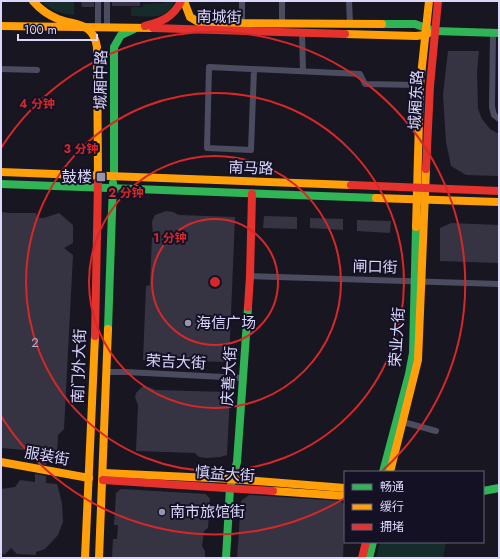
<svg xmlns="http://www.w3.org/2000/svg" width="500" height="559" font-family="Jost,'Noto Sans SC',sans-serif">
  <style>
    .green { fill: #152c2b }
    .building { fill: #363443 }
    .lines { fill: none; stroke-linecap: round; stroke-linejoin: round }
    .street { stroke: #4c4c61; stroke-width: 6 }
    .fast { stroke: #30b455; stroke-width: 8 }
    .slow { stroke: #ff9f0a; stroke-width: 8 }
    .jam { stroke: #e5322d; stroke-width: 8 }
    .ring { fill: none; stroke: #d62828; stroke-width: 2 }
    .poi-dot { fill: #9794af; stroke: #141125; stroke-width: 1.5 }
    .labels { text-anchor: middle; stroke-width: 4; stroke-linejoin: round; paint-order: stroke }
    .number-label { font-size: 13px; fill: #b2afce }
    .street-label { font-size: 15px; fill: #dbd8fc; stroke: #141125 }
    .poi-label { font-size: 15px; fill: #dbd8fc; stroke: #141125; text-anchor: start }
    .centre { fill: #d62828; stroke: #141125; stroke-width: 2 }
    .ring-label { font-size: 12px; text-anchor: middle; font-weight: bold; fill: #d62828; stroke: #141125; stroke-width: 4; stroke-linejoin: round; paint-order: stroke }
  </style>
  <rect width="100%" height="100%" fill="#181620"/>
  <!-- green -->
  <g class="green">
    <path d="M41,1H74V15C61,14 50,10 41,1Z"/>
    <path d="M166,1H175C167,21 149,16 131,16V7H143V4L165,3Z"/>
    <polygon points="380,542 446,542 443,558 376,558"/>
  </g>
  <!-- building -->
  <g class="building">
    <polygon points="81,1 94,1 94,7 82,7"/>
    <rect x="112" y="1" width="28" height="5"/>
    <polygon points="448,51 479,51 477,72 478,109 482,119 490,129 499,134 499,176 466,175 451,166 446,142 443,95"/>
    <polygon points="166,211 173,212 179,215 235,217 229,362 143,360 146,286 150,285 152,237 153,237 152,221 155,215"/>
    <polygon points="1,212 11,213 36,213 37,218 44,218 59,213 73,225 73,243 64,248 73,255 64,429 58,435 57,453 47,452 46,465 36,463 37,451 1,448"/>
    <polygon points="264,216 297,217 297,229 263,228"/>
    <polygon points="310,218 343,219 343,230 310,228"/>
    <polygon points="357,220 391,221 390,233 357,231"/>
    <polygon points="451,223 499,225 499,263 440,261 440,228"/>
    <polygon points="146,386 156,390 228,392 230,394 227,455 220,457 206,458 199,457 195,453 136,451 138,405 135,397 136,393 142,387"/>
    <polygon points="35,474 46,476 46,483 57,484 62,503 63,522 58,535 45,549 36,552 36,555 17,554 11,548 4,555 1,552 1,489 15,487 20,480 35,482"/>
    <polygon points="121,489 206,494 210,499 208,528 204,531 202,546 205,551 205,558 112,558 113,539 117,539 118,525 114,525 116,493"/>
    <polygon points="249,495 341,501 345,506 343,558 237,558 241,501"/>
  </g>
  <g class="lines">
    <!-- street -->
    <g class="street">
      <polyline points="98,1 98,26"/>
      <polyline points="107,1 107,26"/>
      <polyline points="282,1 282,24"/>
      <polyline points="349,1 350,24"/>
      <polyline points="242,23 242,1"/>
      <polyline points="302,33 303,71"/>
      <polyline points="493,33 492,107 494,115 499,119"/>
      <polyline points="1,69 37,70"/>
      <polyline points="254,69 251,150 207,148 209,67 360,74 365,84 420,85"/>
      <polyline points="250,276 499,284"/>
      <polyline points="108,372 126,372 243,378"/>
      <polyline points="403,422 436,431"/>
    </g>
    <!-- fast -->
    <g class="fast">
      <polyline points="382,24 415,24 434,31 499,33"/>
      <polyline points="114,176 114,47 121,35 134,29"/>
      <polyline points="1,184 376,198"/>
      <polyline points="108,329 113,183"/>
      <polyline points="383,472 409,374 413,353 416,227"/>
      <polyline points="483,491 499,488"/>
      <polyline points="226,558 230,488 237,462 248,307"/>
      <polyline points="369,558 373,542"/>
    </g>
    <!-- slow -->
    <g class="slow">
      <path d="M33,1C40,9 48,15 58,19C77,26 93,22 97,47L98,175"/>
      <polyline points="184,1 190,17 200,23 382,24"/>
      <polyline points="1,26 153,28"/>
      <polyline points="345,34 416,36 425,35 429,33"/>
      <polyline points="1,172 351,185"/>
      <polyline points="376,198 499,202"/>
      <polyline points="416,227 420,85 429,1"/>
      <polyline points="1,462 89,478"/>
      <polyline points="390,472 418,360 426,169"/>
      <polyline points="104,473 232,479 345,488"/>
      <polyline points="273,491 345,496"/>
      <polyline points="85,558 95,336"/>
      <polyline points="99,558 108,329"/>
    </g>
    <!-- jam -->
    <g class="jam">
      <path d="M145,26C161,22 174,17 181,1"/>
      <polyline points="153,28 345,34"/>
      <polyline points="426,169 430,86 438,1"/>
      <polyline points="351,185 499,191"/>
      <polyline points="248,307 250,276 252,194"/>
      <polyline points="95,336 98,182"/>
      <polyline points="103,480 273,491"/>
      <polyline points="362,558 366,542"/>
    </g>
  </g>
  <!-- distance rings -->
  <g class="ring">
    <circle cx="215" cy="282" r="63"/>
    <circle cx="215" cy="282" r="126"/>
    <circle cx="215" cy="282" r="189"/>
    <path d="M345 498A252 252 0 0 1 1 416M1 148A252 252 0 1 1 382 471"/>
  </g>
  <!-- markers -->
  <g class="poi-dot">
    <rect x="96" y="172" width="10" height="10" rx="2"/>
    <circle cx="188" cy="323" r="4"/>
    <circle cx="162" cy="512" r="4"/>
  </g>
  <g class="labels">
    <!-- number labels -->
    <g class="number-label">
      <text x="35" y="347">2</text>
    </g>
    <!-- street labels -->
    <g class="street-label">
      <text transform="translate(219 17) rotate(1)" y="5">南城街</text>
      <text transform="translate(101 80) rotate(-89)" y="5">城厢中路</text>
      <text transform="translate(416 100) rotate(-87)" y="5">城厢东路</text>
      <text transform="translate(251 168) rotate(2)" y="5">南马路</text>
      <text transform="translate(375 267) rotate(1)" y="5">闸口街</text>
      <text transform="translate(397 337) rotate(-86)" y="5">荣业大街</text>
      <text transform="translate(176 362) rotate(3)" y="5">荣吉大街</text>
      <text transform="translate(79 366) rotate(-88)" y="5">南门外大街</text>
      <text transform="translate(229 376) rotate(-86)" y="5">庆善大街</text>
      <text transform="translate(47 456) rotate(10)" y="5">服装街</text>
      <text transform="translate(225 474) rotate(4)" y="5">慎益大街</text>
    </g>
    <!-- poi labels -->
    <g class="poi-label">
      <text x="92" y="182" text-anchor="end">鼓楼</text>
      <text x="196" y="328">海信广场</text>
      <text x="170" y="517">南市旅馆街</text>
    </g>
  </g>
  <circle cx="215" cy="282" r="6" class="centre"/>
  <g class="ring-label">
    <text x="37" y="108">4 分钟</text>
    <text x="81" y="153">3 分钟</text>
    <text x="126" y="197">2 分钟</text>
    <text x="170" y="242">1 分钟</text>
  </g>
  <!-- border -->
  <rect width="500" height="559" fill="none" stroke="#dbd8fc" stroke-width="4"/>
  <!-- legend -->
  <rect x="344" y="471" width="140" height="72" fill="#141125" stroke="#64617b"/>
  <rect x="352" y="484" width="20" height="6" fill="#30b455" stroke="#64617b"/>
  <text x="380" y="491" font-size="12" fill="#dbd8fc">畅通</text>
  <rect x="352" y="504" width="20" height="6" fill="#ff9f0a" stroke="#64617b"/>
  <text x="380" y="511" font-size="12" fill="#dbd8fc">缓行</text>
  <rect x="352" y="524" width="20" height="6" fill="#e5322d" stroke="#64617b"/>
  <text x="380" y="531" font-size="12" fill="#dbd8fc">拥堵</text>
  <!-- scale -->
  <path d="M18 34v6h79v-6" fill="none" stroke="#dbd8fc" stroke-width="2"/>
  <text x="24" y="34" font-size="12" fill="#dbd8fc" stroke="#141125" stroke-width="3" paint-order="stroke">100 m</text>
</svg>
